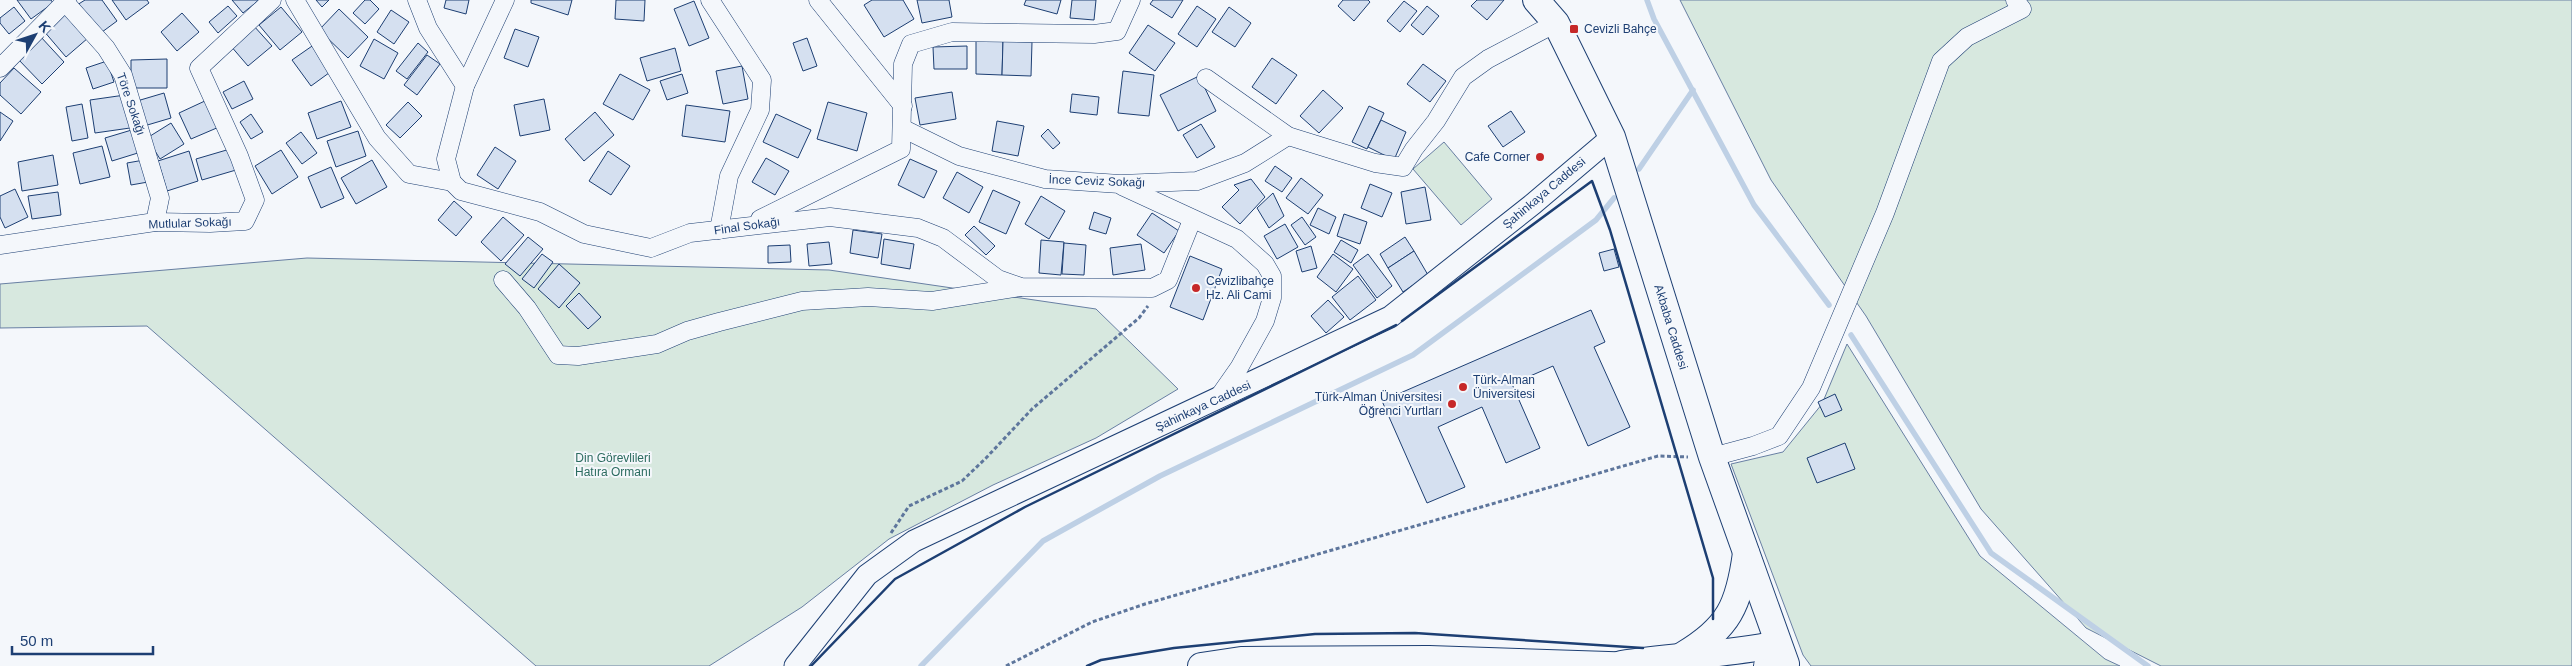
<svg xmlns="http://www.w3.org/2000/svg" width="2572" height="666" font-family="Helvetica,sans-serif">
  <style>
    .green { fill: #d7e8df; stroke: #687fa3 }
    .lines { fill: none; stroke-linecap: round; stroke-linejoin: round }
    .stream { stroke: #bed0e5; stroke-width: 5.5 }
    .building { fill: #d5e0f0; stroke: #1d3f73 }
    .minor-casing { stroke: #1d3f73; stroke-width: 19 }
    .tertiary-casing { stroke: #1d3f73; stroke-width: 23 }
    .primary-casing { stroke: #1d3f73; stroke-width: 28 }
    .path { stroke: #5e769c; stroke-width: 3; stroke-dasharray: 4 2.5; stroke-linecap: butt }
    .minor { stroke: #f4f7fb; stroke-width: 18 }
    .tertiary { stroke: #f4f7fb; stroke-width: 21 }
    .primary { stroke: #f4f7fb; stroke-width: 26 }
    .wall { stroke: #1d3f73; stroke-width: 2.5 }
    .poi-dot { fill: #c62828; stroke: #f4f7fb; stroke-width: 2 }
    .labels { text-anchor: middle; stroke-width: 4; stroke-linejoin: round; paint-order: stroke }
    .poi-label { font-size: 12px; fill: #1d3f73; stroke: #f4f7fb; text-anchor: start }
    .street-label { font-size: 12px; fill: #1d3f73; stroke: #f4f7fb }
    .park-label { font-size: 12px; fill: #2c6c60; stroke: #f4f7fb }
  </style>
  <rect width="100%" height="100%" fill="#f4f7fb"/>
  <!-- green -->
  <g class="green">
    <polygon points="1680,0 2572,0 2572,666 2161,666 2086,628 1981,509 1866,316 1771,180"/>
    <polygon points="1444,142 1492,199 1461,225 1413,169"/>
    <polygon points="307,258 829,270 1096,309 1178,389 1096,438 993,485 889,539 802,607 709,666 536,666 147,326 0,328 0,284"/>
    <polygon points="1847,344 1980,556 2105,659 2120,666 1811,666 1803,655 1731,464 1783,452 1822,404"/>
  </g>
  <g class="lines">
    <!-- stream -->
    <g class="stream">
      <polyline points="1647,0 1654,19 1754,205 1829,305"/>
      <polyline points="1639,169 1693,90"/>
      <polyline points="1851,335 1991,553 2148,666"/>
      <polyline points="921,666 1043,541 1160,476 1413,355 1596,220 1614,198"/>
    </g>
  </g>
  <!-- building -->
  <g class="building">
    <polygon points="17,0 51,0 53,3 31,19"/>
    <polygon points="85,0 102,0 117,21 98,35 77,5"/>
    <polygon points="112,0 147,0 149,3 126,20"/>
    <polygon points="232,0 259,0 243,13"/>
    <polygon points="316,0 329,0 322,7"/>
    <polygon points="365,0 370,0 379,9 365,24 353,13"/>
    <polygon points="446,0 469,0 466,14 444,8"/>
    <polygon points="531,0 572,0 568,15 531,3"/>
    <polygon points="616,0 645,0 644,21 615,19"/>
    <polygon points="872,0 903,0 914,19 884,37 864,5"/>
    <polygon points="917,0 949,0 952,17 922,23"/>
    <polygon points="1026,0 1061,0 1057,14 1024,5"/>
    <polygon points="1072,0 1096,0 1094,20 1070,18"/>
    <polygon points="1153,0 1183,0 1172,18 1150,4"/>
    <polygon points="1343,0 1368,0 1370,2 1354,21 1338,6"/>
    <polygon points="1477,0 1504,0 1487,20 1471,6"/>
    <polygon points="694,1 709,38 689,46 674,9"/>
    <polygon points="1404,1 1417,11 1400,32 1387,21"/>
    <polygon points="228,6 237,16 218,33 209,22"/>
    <polygon points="1197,6 1216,19 1197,47 1178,34"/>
    <polygon points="1427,6 1439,16 1423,35 1411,25"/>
    <polygon points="14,7 25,21 9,34 0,23 0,18"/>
    <polygon points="281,7 302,32 280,50 259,25"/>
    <polygon points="1229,7 1251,23 1235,47 1212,32"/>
    <polygon points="339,9 368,37 348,58 319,30"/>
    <polygon points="391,10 409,22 394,44 377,32"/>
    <polygon points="65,11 88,38 66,57 43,30"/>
    <polygon points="182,13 199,32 177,51 161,32"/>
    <polygon points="253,25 272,46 248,66 230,45"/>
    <polygon points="1148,25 1175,43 1155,71 1129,53"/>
    <polygon points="515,29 539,37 528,67 504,58"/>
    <polygon points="40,36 64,62 42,84 17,58"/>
    <polygon points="807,38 817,66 803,71 793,43"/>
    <polygon points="374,39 398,53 384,79 360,66"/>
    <polygon points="976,40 1003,41 1002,75 976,74"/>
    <polygon points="1003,41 1032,42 1031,76 1002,75"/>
    <polygon points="418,43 428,52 407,79 396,71"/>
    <polygon points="315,44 333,70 311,86 292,60"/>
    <polygon points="967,46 967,69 934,69 933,47"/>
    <polygon points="675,48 681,71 647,81 640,58"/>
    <polygon points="427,55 440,64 417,95 404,85"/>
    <polygon points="1272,58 1297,75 1276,104 1252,87"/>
    <polygon points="167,59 167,88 131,88 131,60"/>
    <polygon points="107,61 114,82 93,89 86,68"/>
    <polygon points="1423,64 1446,81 1430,102 1407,84"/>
    <polygon points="742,66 748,99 723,104 716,71"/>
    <polygon points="14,68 41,92 21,114 0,95 0,83"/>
    <polygon points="1123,71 1154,75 1149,116 1118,113"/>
    <polygon points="620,74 650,90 633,120 603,104"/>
    <polygon points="682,74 688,93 667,100 660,81"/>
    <polygon points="1199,76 1216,111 1178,131 1160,95"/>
    <polygon points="244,81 253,99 232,109 223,92"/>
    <polygon points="1323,90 1343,108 1319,133 1300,116"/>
    <polygon points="952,92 956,119 920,125 915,98"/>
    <polygon points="164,93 171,118 144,126 137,101"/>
    <polygon points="1072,94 1099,97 1097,115 1070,112"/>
    <polygon points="125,95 130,128 95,133 90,100"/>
    <polygon points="544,99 550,130 520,136 514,105"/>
    <polygon points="207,100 219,127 191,139 179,113"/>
    <polygon points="341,101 351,127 317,139 308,113"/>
    <polygon points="408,102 422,116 400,138 386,125"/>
    <polygon points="828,102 867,113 857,151 817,139"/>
    <polygon points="82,104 88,138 72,141 66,107"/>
    <polygon points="686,105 730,111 725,142 682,136"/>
    <polygon points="1369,106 1384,113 1367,149 1352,142"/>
    <polygon points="1511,111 1525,132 1503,147 1488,126"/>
    <polygon points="0,112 13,121 0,141"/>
    <polygon points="595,112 614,135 584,161 565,139"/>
    <polygon points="251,114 263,132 251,139 240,122"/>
    <polygon points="776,114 811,130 798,158 763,142"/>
    <polygon points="1381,120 1406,132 1394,160 1368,147"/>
    <polygon points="997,121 1024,126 1018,156 992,151"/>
    <polygon points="171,123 184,144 160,159 147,138"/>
    <polygon points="1201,124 1215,147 1197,158 1183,135"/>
    <polygon points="135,129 141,152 112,161 105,138"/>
    <polygon points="1048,129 1060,143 1053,149 1041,136"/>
    <polygon points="358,131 366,156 336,167 327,141"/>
    <polygon points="301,132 317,153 302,164 286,143"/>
    <polygon points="102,146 110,177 80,184 73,153"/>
    <polygon points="495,147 516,161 498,189 477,175"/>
    <polygon points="230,149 236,170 202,180 196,159"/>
    <polygon points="281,150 298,177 272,194 255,166"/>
    <polygon points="189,151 198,181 167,191 158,161"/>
    <polygon points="608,151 630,166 611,195 589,181"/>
    <polygon points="53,155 58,185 22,191 18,162"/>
    <polygon points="766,158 789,171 775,195 752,182"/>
    <polygon points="910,159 937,171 924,198 898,185"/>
    <polygon points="144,160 148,182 131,185 127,163"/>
    <polygon points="372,160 387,187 356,204 341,178"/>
    <polygon points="1275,166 1292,178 1282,192 1265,181"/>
    <polygon points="331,167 344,198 321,208 308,177"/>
    <polygon points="957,172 983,187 969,213 943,198"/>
    <polygon points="1301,178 1323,195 1308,214 1286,198"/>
    <polygon points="1251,179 1265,197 1240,224 1222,207 1239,190 1234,185"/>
    <polygon points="1370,184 1392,193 1382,217 1361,208"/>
    <polygon points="1425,187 1431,220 1406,224 1401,192"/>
    <polygon points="15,189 28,217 5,228 0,217 0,196"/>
    <polygon points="993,190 1020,202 1006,234 979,222"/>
    <polygon points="58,192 61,215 32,219 28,196"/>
    <polygon points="1273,193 1284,216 1269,228 1257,208"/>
    <polygon points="1041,196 1065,211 1049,239 1025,224"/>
    <polygon points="454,201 472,217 456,236 438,220"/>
    <polygon points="1318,208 1336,217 1329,234 1310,225"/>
    <polygon points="1094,212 1111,218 1106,234 1089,229"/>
    <polygon points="1152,213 1179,231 1164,253 1137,235"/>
    <polygon points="1344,214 1367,222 1360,244 1337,236"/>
    <polygon points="503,217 524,235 501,261 481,242"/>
    <polygon points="1302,217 1316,237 1305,245 1291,225"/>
    <polygon points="1285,224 1298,247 1277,259 1264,236"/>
    <polygon points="974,226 995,246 986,255 965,235"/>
    <polygon points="853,230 882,234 878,258 850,253"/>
    <polygon points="528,237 543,249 520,276 505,264"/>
    <polygon points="1405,237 1414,251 1388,268 1380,254"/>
    <polygon points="884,239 914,244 910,269 881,264"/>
    <polygon points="1041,240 1064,242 1061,275 1039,273"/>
    <polygon points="1341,240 1358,250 1351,263 1334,252"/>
    <polygon points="829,242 832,264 809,266 807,244"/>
    <polygon points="1064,243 1086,245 1084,275 1062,274"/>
    <polygon points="1141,244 1145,270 1113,275 1110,248"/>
    <polygon points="790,245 791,262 768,263 768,246"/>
    <polygon points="1311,246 1317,268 1302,272 1296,251"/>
    <polygon points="1614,249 1619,267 1604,271 1599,253"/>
    <polygon points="1414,251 1428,275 1403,292 1388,268"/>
    <polygon points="542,254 553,262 534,288 522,279"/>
    <polygon points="1333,254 1353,269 1336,292 1317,277"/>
    <polygon points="1368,254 1392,286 1377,298 1353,265"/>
    <polygon points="1190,256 1222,269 1203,320 1170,307"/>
    <polygon points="559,264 580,283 559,308 538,289"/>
    <polygon points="1358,276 1376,300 1350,320 1332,297"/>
    <polygon points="579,293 601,317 588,329 566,306"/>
    <polygon points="1328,300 1344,317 1326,333 1311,316"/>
    <polygon points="1591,310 1605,342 1594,347 1630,427 1588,446 1553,366 1512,384 1540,448 1506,463 1482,407 1438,427 1465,487 1427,503 1382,401"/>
    <polygon points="1835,394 1842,410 1825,417 1818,402"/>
    <polygon points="1845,443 1855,469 1817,483 1807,458"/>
  </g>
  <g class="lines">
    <!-- minor casing -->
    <g class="minor-casing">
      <g id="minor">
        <polyline points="295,0 377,138 409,174 452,182"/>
        <polyline points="417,0 428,28 465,86"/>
        <polyline points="505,0 465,86 446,159 452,182 461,191 540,212 584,234 651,248 690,233 830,217 918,228 943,238 998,279 1021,287 1152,288 1168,280 1192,220"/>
        <polyline points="710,0 762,80 760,110 729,176 719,230"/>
        <polyline points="818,0 903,106"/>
        <polyline points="65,2 106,48 123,75 160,198 155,222"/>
        <polyline points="0,68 67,0"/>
        <polyline points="1206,78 1288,136 1375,163 1403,167 1414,149 1436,121 1463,77 1488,59 1556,23"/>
        <polyline points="904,129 959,156 1045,179 1120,184 1197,181 1245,163 1288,136"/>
        <polyline points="1122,186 1237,239 1265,264 1272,276 1272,298 1265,321 1239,368 1218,398"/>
        <polyline points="760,219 901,149 903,64 911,44 952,32 1094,34 1117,31 1131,0"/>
        <polyline points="0,245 155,222 210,223 245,221 255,200 239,156 199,68 272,0"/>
        <polyline points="503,280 527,308 558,355 578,356 657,344 687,331 719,322 802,301 868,297 932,301 1020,287"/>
        <polyline points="1712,457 1753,446 1779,436 1811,388 1885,213 1941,61 1967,37 2022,9 2015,0"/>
      </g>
    </g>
    <!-- tertiary casing -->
    <g class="tertiary-casing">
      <polyline id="tertiary" points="795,666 867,575 914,541 1390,317 1533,204 1612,137"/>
    </g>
    <!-- primary casing -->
    <g class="primary-casing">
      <g id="primary">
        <polyline points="1536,0 1556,23 1612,137 1712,457 1786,664 1767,666"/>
        <path d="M1683,655C1729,628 1739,605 1746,553"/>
        <path d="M1621,664C1673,656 1726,655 1778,644"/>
        <polyline points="1201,666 1241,660 1429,659 1639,666"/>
      </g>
    </g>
    <!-- path -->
    <g class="path">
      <polyline points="891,533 909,506 962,481 986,458 1032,409 1139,318 1148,306"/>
      <polyline points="1006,666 1092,622 1145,604 1658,456 1688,457"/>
    </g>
    <!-- minor -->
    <use href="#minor" class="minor"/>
    <!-- tertiary -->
    <use href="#tertiary" class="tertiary"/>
    <!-- primary -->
    <use href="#primary" class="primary"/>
    <!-- wall -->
    <g class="wall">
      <polyline points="1402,321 1592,181 1610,230 1713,578 1713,619"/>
      <polyline points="811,666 895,579 1025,507 1396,325"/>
      <polyline points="1087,666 1101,660 1174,648 1315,634 1415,633 1643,648"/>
    </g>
  </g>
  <!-- markers -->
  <g class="poi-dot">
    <rect x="1569" y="24" width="10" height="10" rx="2.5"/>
    <circle cx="1540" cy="157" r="5"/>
    <circle cx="1196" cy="288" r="5"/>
    <circle cx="1463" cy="387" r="5"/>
    <circle cx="1452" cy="404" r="5"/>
  </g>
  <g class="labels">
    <!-- poi labels -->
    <g class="poi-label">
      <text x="1584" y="33">Cevizli Bahçe</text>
      <text x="1530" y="161" text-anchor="end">Cafe Corner</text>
      <text x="1206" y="285">Cevizlibahçe<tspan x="1206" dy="14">Hz. Ali Cami</tspan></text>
      <text x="1473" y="384">Türk-Alman<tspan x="1473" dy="14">Üniversitesi</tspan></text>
      <text x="1442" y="401" text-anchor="end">Türk-Alman Üniversitesi<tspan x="1442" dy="14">Öğrenci Yurtları</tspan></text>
    </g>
    <!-- street labels -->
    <g class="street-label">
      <text transform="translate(131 104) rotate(71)" y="4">Töre Sokağı</text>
      <text transform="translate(1097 181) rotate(2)" y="4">İnce Ceviz Sokağı</text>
      <text transform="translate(1544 193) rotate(-40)" y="4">Şahinkaya Caddesi</text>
      <text transform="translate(190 223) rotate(-2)" y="4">Mutlular Sokağı</text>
      <text transform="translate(747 226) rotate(-8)" y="4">Final Sokağı</text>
      <text transform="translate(1671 327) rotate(73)" y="4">Akbaba Caddesi</text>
      <text transform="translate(1203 406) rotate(-25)" y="4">Şahinkaya Caddesi</text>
    </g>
    <!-- park labels -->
    <g class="park-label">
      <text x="613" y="462">Din Görevlileri<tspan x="613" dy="14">Hatıra Ormanı</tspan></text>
    </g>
  </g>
  <!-- north arrow -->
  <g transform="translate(35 35) rotate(50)" stroke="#f4f7fb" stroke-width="4" paint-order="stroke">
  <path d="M0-4L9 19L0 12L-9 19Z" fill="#1d3f73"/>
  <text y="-8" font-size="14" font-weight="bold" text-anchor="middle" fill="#1d3f73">K</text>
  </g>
  <!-- scale -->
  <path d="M12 646v8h141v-8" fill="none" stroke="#1d3f73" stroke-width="2.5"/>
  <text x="20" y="646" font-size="15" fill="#1d3f73" stroke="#f4f7fb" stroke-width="4" paint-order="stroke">50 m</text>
</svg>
